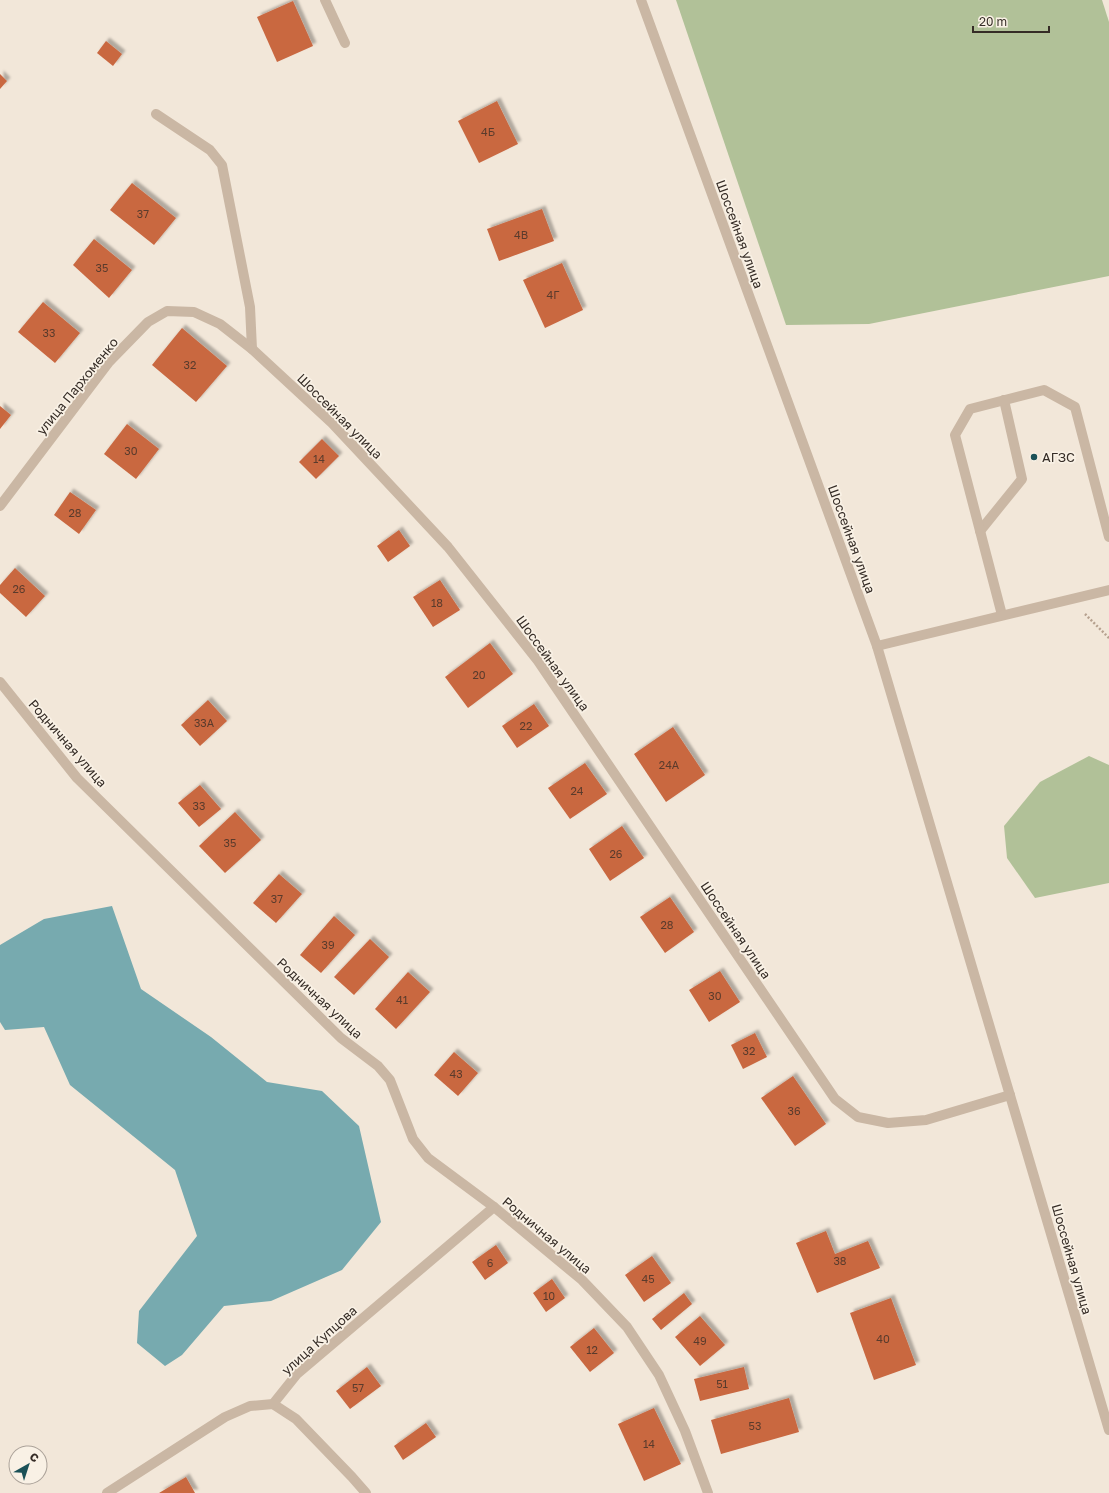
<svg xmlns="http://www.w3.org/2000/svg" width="1109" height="1493" font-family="'Golos Text',sans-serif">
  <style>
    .green { fill: #b1c198 }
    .water { fill: #77aaaf }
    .building { fill: #c96740; filter: url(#shadow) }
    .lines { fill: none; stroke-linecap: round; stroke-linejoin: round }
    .path { stroke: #b6a18f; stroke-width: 2.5; stroke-dasharray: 2 2; stroke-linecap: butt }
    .minor { stroke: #cab7a4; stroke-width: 10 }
    .poi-dot { fill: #1b5157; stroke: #f9f1e5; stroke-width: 1.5 }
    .labels { text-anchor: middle; stroke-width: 3.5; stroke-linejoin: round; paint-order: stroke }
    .number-label { font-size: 11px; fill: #5a3b2c }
    .street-label { font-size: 13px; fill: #352c26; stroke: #f9f1e5 }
    .poi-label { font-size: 13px; fill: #352c26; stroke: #f9f1e5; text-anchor: start }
  </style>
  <defs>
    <filter id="shadow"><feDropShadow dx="3.5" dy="-3.5" stdDeviation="1" flood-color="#0004"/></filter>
  </defs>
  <rect width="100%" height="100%" fill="#f2e7d9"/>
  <!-- green -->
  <g class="green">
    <polygon points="676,0 1102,0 1109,22 1109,276 869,324 786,325"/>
    <polygon points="1089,756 1109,765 1109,883 1035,898 1007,858 1004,826 1040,782"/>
  </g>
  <!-- water -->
  <polygon class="water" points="112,906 141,989 211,1037 267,1082 322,1091 359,1126 381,1222 342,1270 271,1301 224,1306 182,1355 165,1366 137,1343 139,1311 197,1236 175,1170 70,1085 44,1027 5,1030 0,1022 0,945 44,919"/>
  <!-- building -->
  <g class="building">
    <polygon points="293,1 313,46 277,62 257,17"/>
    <polygon points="106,41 122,54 113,66 97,53"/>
    <polygon points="0,74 7,81 0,89"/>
    <polygon points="497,101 518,144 479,163 458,121"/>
    <polygon points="132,183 176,218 154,245 110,210"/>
    <polygon points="542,209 554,241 499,261 487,229"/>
    <polygon points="94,239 132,270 109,298 73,265"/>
    <polygon points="562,263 583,310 545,328 523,280"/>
    <polygon points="43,302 80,333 55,363 18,332"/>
    <polygon points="182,328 227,366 196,402 152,365"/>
    <polygon points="0,406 11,415 0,429"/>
    <polygon points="127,424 159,449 136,479 104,454"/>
    <polygon points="322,439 339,456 316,479 299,462"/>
    <polygon points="70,492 96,510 79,534 54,515"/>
    <polygon points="399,530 410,546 388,562 377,546"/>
    <polygon points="15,568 45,596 26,617 0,593 0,585"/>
    <polygon points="440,580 460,610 433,627 413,597"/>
    <polygon points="490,643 513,674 468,708 445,677"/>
    <polygon points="208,700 227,721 200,746 181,725"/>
    <polygon points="534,704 549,726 517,748 502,726"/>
    <polygon points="673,727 705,775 666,802 634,754"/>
    <polygon points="585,763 607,794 570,819 548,788"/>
    <polygon points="200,785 221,809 199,827 178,803"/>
    <polygon points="235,812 261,840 225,873 199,846"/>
    <polygon points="622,826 644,858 610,881 589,849"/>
    <polygon points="279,874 302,894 276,923 253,903"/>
    <polygon points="670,897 694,932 665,953 640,917"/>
    <polygon points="334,916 355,935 321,973 300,955"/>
    <polygon points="370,939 389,957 354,995 334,977"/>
    <polygon points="720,971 740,1002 709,1022 689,990"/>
    <polygon points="408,972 430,992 396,1029 375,1009"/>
    <polygon points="755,1033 767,1057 743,1069 731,1045"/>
    <polygon points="454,1052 478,1073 458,1096 434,1075"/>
    <polygon points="793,1076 826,1124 795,1146 761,1098"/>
    <polygon points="826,1231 835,1254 868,1241 880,1268 817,1293 796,1243"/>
    <polygon points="496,1245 508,1263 485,1280 472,1262"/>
    <polygon points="652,1256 671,1283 644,1302 625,1275"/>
    <polygon points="552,1279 565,1298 546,1312 533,1293"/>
    <polygon points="684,1293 692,1304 661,1330 652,1319"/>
    <polygon points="891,1298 916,1365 874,1380 850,1313"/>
    <polygon points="700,1316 725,1345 700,1366 675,1337"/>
    <polygon points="594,1328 614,1353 590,1372 570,1347"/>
    <polygon points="367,1367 381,1386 350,1409 336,1391"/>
    <polygon points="744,1367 749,1389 700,1401 694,1379"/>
    <polygon points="789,1398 799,1432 721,1454 711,1420"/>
    <polygon points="654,1408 681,1464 644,1481 618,1424"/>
    <polygon points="426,1423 436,1437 403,1460 394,1446"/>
    <polygon points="186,1477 195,1493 159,1493"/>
  </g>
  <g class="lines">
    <!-- path -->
    <polyline class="path" points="1085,614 1109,638"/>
    <!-- minor -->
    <g class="minor">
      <polyline points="325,0 345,43"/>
      <polyline points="641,0 877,646 1109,1430"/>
      <polyline points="156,114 210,150 222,165 250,307 252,349"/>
      <polyline points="0,506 109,362 148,322 167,311 194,312 220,324 252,349 332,423 448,547 538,661 835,1099 858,1117 888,1123 926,1120 1010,1095"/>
      <polyline points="980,531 1022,479 1004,400"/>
      <polyline points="1002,615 955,435 970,409 1044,390 1075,407 1109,537"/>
      <polyline points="877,646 1109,590"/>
      <polyline points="0,682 77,778 341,1038 378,1066 390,1080 413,1139 428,1158 494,1207 582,1280 627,1327 659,1375 685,1431 708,1493"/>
      <polyline points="273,1404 296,1419 352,1477 366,1493"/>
      <polyline points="107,1493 225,1417 250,1406 273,1404 297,1374 494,1207"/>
    </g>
  </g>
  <!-- markers -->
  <circle class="poi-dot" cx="1034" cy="457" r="4"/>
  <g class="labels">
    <!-- number labels -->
    <g class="number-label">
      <text x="488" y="136">4Б</text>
      <text x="143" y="218">37</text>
      <text x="521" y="239">4В</text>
      <text x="102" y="272">35</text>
      <text x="553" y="299">4Г</text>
      <text x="49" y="337">33</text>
      <text x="190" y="369">32</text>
      <text x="131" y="455">30</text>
      <text x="319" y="463">14</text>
      <text x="75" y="517">28</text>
      <text x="19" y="593">26</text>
      <text x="437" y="607">18</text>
      <text x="479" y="679">20</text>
      <text x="204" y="727">33А</text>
      <text x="526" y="730">22</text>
      <text x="669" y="769">24А</text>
      <text x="577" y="795">24</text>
      <text x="199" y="810">33</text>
      <text x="230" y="847">35</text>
      <text x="616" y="858">26</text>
      <text x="277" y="903">37</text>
      <text x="667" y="929">28</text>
      <text x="328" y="949">39</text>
      <text x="715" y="1000">30</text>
      <text x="402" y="1004">41</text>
      <text x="749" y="1055">32</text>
      <text x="456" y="1078">43</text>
      <text x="794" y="1115">36</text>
      <text x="840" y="1265">38</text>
      <text x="490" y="1267">6</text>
      <text x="648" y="1283">45</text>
      <text x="549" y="1300">10</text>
      <text x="883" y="1343">40</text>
      <text x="700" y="1345">49</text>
      <text x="592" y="1354">12</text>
      <text x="722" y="1388">51</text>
      <text x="358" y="1392">57</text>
      <text x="755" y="1430">53</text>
      <text x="649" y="1448">14</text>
    </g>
    <!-- street labels -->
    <g class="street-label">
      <text transform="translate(740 234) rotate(70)" y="5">Шоссейная улица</text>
      <text transform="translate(77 386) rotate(-51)" y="5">улица Пархоменко</text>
      <text transform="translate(340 416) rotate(45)" y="5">Шоссейная улица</text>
      <text transform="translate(852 539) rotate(70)" y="5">Шоссейная улица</text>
      <text transform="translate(553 663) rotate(54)" y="5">Шоссейная улица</text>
      <text transform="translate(68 743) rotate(49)" y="5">Родничная улица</text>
      <text transform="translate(736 930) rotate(56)" y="5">Шоссейная улица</text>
      <text transform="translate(320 998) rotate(43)" y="5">Родничная улица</text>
      <text transform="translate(547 1235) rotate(40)" y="5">Родничная улица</text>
      <text transform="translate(1072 1259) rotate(74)" y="5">Шоссейная улица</text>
      <text transform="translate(319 1340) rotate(-42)" y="5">улица Купцова</text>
    </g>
    <!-- poi labels -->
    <g class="poi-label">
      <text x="1042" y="462">АГЗС</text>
    </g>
  </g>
  <!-- north arrow -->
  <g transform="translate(28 1465) rotate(39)"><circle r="19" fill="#f9f1e5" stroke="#aba299"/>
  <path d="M0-3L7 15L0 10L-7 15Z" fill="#1b5157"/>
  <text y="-6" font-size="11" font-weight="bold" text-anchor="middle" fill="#352c26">С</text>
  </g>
  <!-- scale -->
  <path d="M973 26v6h76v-6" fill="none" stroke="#352c26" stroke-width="2"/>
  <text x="979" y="26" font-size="12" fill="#352c26" stroke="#f9f1e5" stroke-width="3" paint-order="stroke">20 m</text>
</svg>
